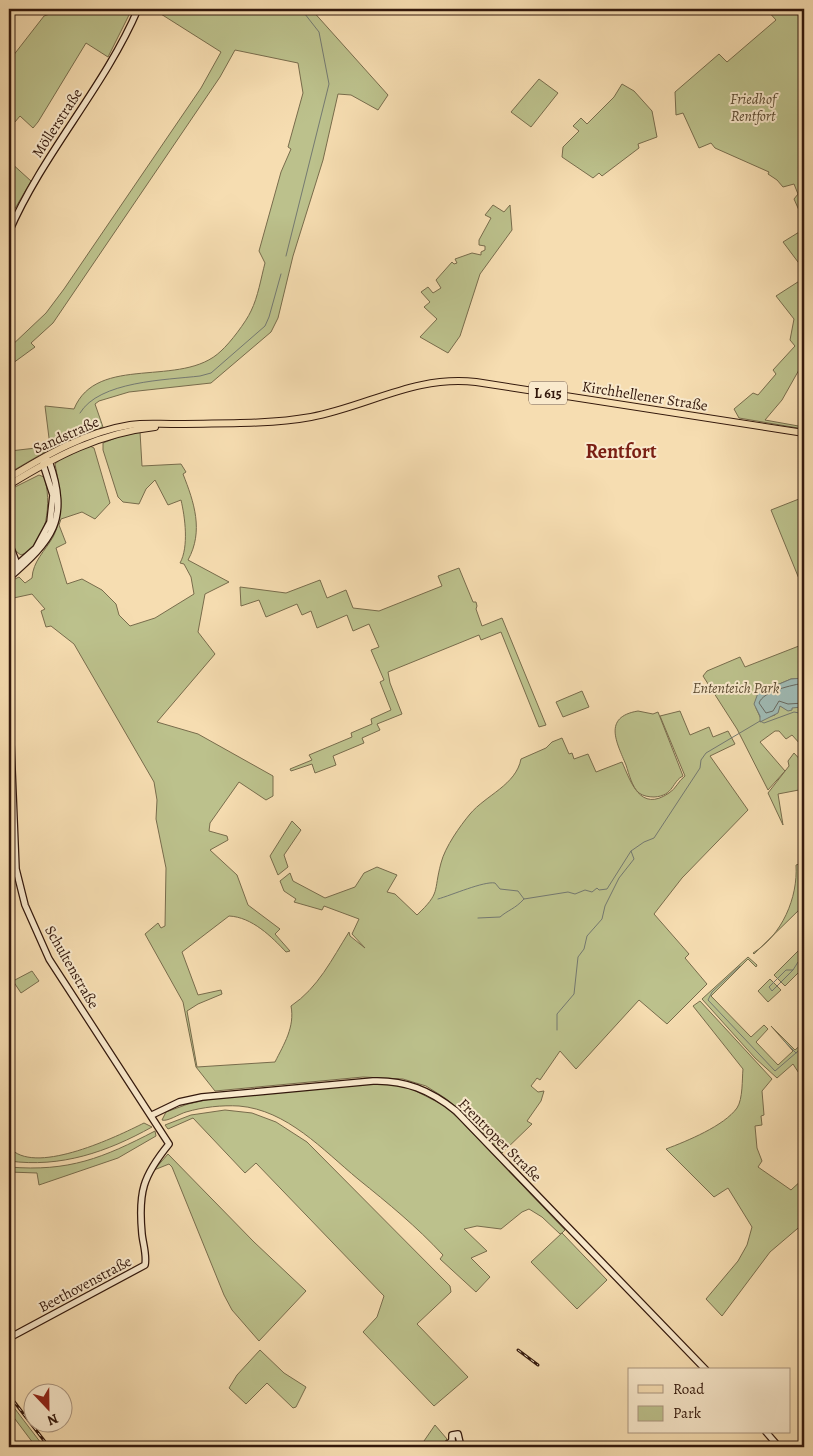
<svg xmlns="http://www.w3.org/2000/svg" width="813" height="1456" font-family="Alegreya,serif">
  <style>
    .green { fill: #bcc18c; stroke: #786c4c }
    .water { fill: #9fbab4; stroke: #747971 }
    .lines { fill: none; stroke-linecap: round; stroke-linejoin: round }
    .shore { stroke: #696960; stroke-width: 1 }
    .stream { stroke: #747971; stroke-width: 1 }
    .secondary-casing { stroke: #33180c; stroke-width: 8 }
    .primary-casing { stroke: #33180c; stroke-width: 8 }
    .secondary { stroke: #f9e9cc; stroke-width: 5.5 }
    .primary { stroke: #f6ddb1; stroke-width: 6 }
    .rail-casing { stroke: #33180c; stroke-width: 3 }
    .rail { stroke: #f9e9cc; stroke-width: 1; stroke-dasharray: 4; stroke-linecap: butt }
    .labels { text-anchor: middle; stroke-width: 4; stroke-linejoin: round; paint-order: stroke }
    .shield { fill: #f9e9cc; stroke: #6e5746; stroke-width: 1 }
    .shield-label { font-size: 14px; font-weight: bold; fill: #33180c }
    .park-label { font-size: 15px; font-style: italic; fill: #5c4b32; stroke: #f9e9cc }
    .street-label { font-size: 15px; fill: #33180c; stroke: #f9e9cc }
    .district-label { font-size: 20px; font-weight: bold; fill: #7a1f14; stroke: #f9e9cc }
  </style>
  <rect width="100%" height="100%" fill="#f6ddb1"/>
  <filter id="stains"><feTurbulence type="fractalNoise" baseFrequency=".004" numOctaves="4"/><feColorMatrix values="0 0 0 0 .2 0 0 0 0 .09 0 0 0 0 .02 0 0 0 .5 -.17"/></filter>
  <radialGradient id="worn" r=".72"><stop offset=".6" stop-color="#630" stop-opacity="0"/><stop offset="1" stop-color="#630" stop-opacity=".3"/></radialGradient>
  <!-- green -->
  <g class="green">
    <polygon points="64,9 132,9 108,57 86,43 38,122 33,128 20,116 9,129 9,61 44,16"/>
    <path d="M153,9H311L388,95L378,110L351,95L338,94L323,160L293,256L278,318L271,332L211,383L129,392L99,401L95,404L103,427L57,445L9,473L10,451L36,448L38,450L50,446L45,406L74,409C97,353 182,389 221,351C230,343 246,322 251,311C258,297 261,278 265,263L259,251L281,172L291,149L288,147L303,93L298,63L235,50L220,77L53,323L31,343L35,347L9,366V348L46,313L64,289L201,88L221,52Z"/>
    <polygon points="766,9 804,9 804,217 802,217 794,199 798,194 794,184 783,187 777,180 768,174 769,172 715,148 711,143 699,148 683,113 676,115 675,92 719,54 727,62 776,20"/>
    <polygon points="539,79 558,93 531,127 511,112"/>
    <polygon points="622,84 634,91 652,111 657,137 638,144 639,148 602,176 599,173 593,178 562,157 563,147 579,131 573,126 581,118 587,124 614,97"/>
    <polygon points="9,161 31,181 13,212 9,209"/>
    <polygon points="493,205 504,212 510,205 512,230 480,274 460,336 448,353 420,337 437,319 424,307 430,302 421,292 428,287 433,293 441,288 436,280 452,262 454,264 457,263 455,259 472,253 481,255 481,252 485,250 485,246 479,245 479,240 491,218 485,215"/>
    <polygon points="804,229 804,270 783,242"/>
    <polygon points="804,278 804,361 782,400 765,420 804,427 804,429 739,418 734,409 753,393 758,395 776,374 773,370 795,346 790,340 794,319 776,296"/>
    <path d="M140,432L142,466L181,464L186,472L183,474C194,502 204,531 188,560L229,582L205,594L198,632L215,654L157,722L198,734L273,776V796L266,800L239,782L210,823L209,831L227,836L228,840L210,850L237,875L248,905L280,929L275,934L290,951L286,952C272,937 252,917 229,916L182,952L198,995L221,990L222,994L198,1004L187,1011L197,1067L275,1062C284,1044 295,1027 291,1006C318,988 332,959 349,932L350,936L365,948L352,934L359,919L324,906L322,910L294,902L296,899L284,891L280,881L290,873L293,881L325,898L355,887L364,873L377,867L397,875L387,892L395,894L417,915C441,892 433,893 441,863C445,847 460,826 470,814C486,795 516,785 521,759L546,748L552,742L562,738L569,754L572,753L574,759L588,754L596,772L622,762C631,782 640,813 669,793C676,789 678,781 685,776L660,716L680,711L690,735L709,727L713,737L728,731L735,744L710,756L748,810L682,878L654,914L689,954L685,958L707,984L667,1024L639,1000L576,1069L560,1051L540,1080L537,1078L531,1086L538,1092L544,1091L541,1101L527,1121L532,1124L502,1153L464,1113L445,1098L426,1086L403,1079L363,1077L215,1091L196,1067L183,1002L145,934L158,923L161,928L165,926L166,868L156,819L157,800L154,782L74,644L51,626L46,627L41,611L45,609L32,594L9,599V582L19,577L25,583L32,578C33,561 45,551 53,537C65,514 60,489 55,464L63,457L90,446L94,448L110,503L95,519L82,512L61,519L59,525L66,543L56,548L67,584L82,579L102,590L116,604L119,615L130,626L155,618L194,594L191,577L184,564L180,563C189,547 185,517 181,500L168,505L155,480L146,489L139,504L123,502L118,497L103,450V443L123,435Z"/>
    <path d="M39,475L44,477C52,499 48,547 21,555C4,546 9,507 9,490Z"/>
    <polygon points="804,497 804,591 771,510"/>
    <polygon points="459,568 473,602 476,602 477,606 476,609 482,626 502,618 546,725 539,727 501,632 481,640 479,635 388,672 390,683 402,714 377,724 380,730 362,738 364,743 333,756 336,765 315,773 312,764 291,771 290,769 312,760 309,755 352,737 351,733 372,724 371,719 391,710 380,682 384,680 371,650 379,647 369,624 353,631 347,615 317,628 311,611 302,615 297,604 266,617 259,600 241,606 240,587 286,593 320,580 327,598 346,590 353,608 379,611 442,586 438,576"/>
    <polygon points="804,644 804,678 791,679 758,693 756,708 761,719 775,715 780,706 802,707 804,710 804,741 801,745 792,735 786,739 779,731 775,731 760,742 785,771 768,790 737,729 703,676 707,671 740,657 745,667"/>
    <polygon points="582,691 589,707 563,717 556,702"/>
    <path d="M638,711L653,714L658,712L683,776C672,781 674,796 654,797C649,797 643,796 639,793C632,787 629,774 626,765C617,743 602,717 638,711Z"/>
    <polygon points="794,753 804,764 804,789 778,794 783,825 768,793 789,766 788,761"/>
    <polygon points="292,821 301,830 284,855 288,867 278,875 270,856"/>
    <path d="M799,864L804,890V911L801,908L754,954L753,953C782,935 798,898 796,865Z"/>
    <polygon points="804,945 804,967 785,986 774,975"/>
    <polygon points="748,957 757,965 756,967 748,959 711,996 751,1037 764,1025 768,1029 756,1042 778,1065 793,1051 771,1026 795,1050 804,1042 804,1081 793,1064 777,1078 755,1058 702,999"/>
    <polygon points="32,971 39,981 21,993 13,981"/>
    <polygon points="770,979 781,990 768,1002 758,991"/>
    <path d="M700,1001L772,1079L762,1091L764,1115L761,1116L762,1125L755,1126L757,1148L762,1161L758,1167L791,1190L804,1178V1223L770,1252L722,1316L706,1299L738,1261L747,1245L752,1227L728,1188L714,1197L666,1149C687,1141 724,1126 737,1108C743,1099 742,1079 743,1069L693,1006Z"/>
    <path d="M371,1084L394,1085L412,1089L443,1105L458,1118L565,1230L562,1233L607,1280L577,1309L531,1262L562,1233L560,1234L542,1217L529,1209L522,1212L501,1229L477,1226L464,1229L487,1251L471,1258L490,1277L476,1292L440,1259L443,1255C416,1226 389,1204 358,1179C323,1150 287,1110 239,1106C222,1105 203,1107 186,1112C179,1114 167,1122 162,1120L166,1112L188,1104L215,1098Z"/>
    <polygon points="225,1110 252,1113 276,1122 307,1142 450,1286 451,1292 417,1324 468,1377 434,1406 363,1332 377,1317 384,1296 256,1163 245,1173 193,1118 168,1129 165,1125 191,1115"/>
    <path d="M144,1123L152,1127C107,1152 61,1168 9,1161V1153L12,1150C39,1174 116,1137 144,1123Z"/>
    <path d="M155,1131L156,1136L118,1158L39,1185L37,1173L9,1172V1167C69,1172 103,1158 155,1131Z"/>
    <polygon points="168,1154 254,1242 306,1291 259,1341 232,1310 224,1295 172,1167 169,1164 154,1170"/>
    <polygon points="260,1350 284,1373 306,1387 296,1407 293,1408 267,1383 246,1404 229,1388 237,1375"/>
    <polygon points="9,1401 44,1447 36,1447 9,1411"/>
    <polygon points="435,1425 447,1439 439,1447 424,1441"/>
  </g>
  <!-- water -->
  <polygon class="water" points="804,678 804,710 802,707 792,708 792,710 788,711 780,706 778,713 760,722 760,716 754,704 758,693 791,679"/>
  <g class="lines">
    <!-- shore -->
    <path class="shore" d="M804,683C793,685 763,691 759,703L766,713L773,711L779,701L788,704L804,703"/>
    <!-- stream -->
    <g class="stream">
      <polyline points="286,256 329,84 319,32 301,9"/>
      <path d="M80,413C99,381 166,380 200,376L211,373L265,326L269,317L281,274"/>
      <path d="M438,899C452,895 484,881 495,883L500,889L518,891L524,899L568,892L575,894L585,890L592,892L597,888L599,890L607,889L631,851"/>
      <path d="M478,918L500,917C508,910 515,909 524,899"/>
      <polyline points="740,966 712,992 708,1000 775,1071 804,1046"/>
      <polyline points="793,970 772,991 769,987 786,970 793,970 798,962 804,958"/>
      <polyline points="557,1030 557,1014 574,994 578,957 584,949 587,936 602,919 605,906 619,878 634,859 631,851 644,842 654,838 700,768 701,760 706,753 760,721 764,723 794,712 804,714"/>
      <polyline points="784,1041 796,1053"/>
    </g>
    <!-- secondary casing -->
    <g class="secondary-casing">
      <g id="secondary">
        <path d="M9,232C43,153 104,88 138,9"/>
        <polyline points="9,543 18,567"/>
        <polyline points="9,559 13,568 16,569"/>
        <path d="M9,572L36,548L50,522L53,495L43,464L44,458L49,461C70,521 52,540 9,578"/>
        <path d="M9,695L16,869L25,905L49,959L169,1144C143,1176 138,1192 142,1234C143,1244 147,1255 145,1265L9,1338"/>
        <path d="M152,1115L179,1102L202,1097L373,1081C405,1080 430,1090 456,1111L706,1370"/>
        <polyline points="766,1432 779,1447"/>
        <polyline points="452,1441 452,1435 458,1434 461,1447"/>
        <polyline points="444,1447 452,1441"/>
      </g>
    </g>
    <!-- primary casing -->
    <g class="primary-casing">
      <g id="primary">
        <path d="M9,478C46,455 86,432 130,425C144,423 157,424 171,424C217,423 266,425 311,417C369,406 415,375 476,382L804,433"/>
        <path d="M9,485C56,456 100,433 155,427"/>
      </g>
    </g>
    <!-- secondary -->
    <use href="#secondary" class="secondary"/>
    <!-- primary -->
    <use href="#primary" class="primary"/>
    <!-- rail casing -->
    <g class="rail-casing">
      <g id="rail">
        <polyline points="518,1350 538,1365"/>
        <polyline points="9,1395 49,1447"/>
      </g>
    </g>
    <!-- rail -->
    <use href="#rail" class="rail"/>
  </g>
  <g class="labels">
    <!-- shield labels -->
    <rect class="shield" x="529" y="381.5" width="38" height="23" rx="4"/>
    <g class="shield-label">
      <text x="548" y="398">L 615</text>
    </g>
    <!-- park labels -->
    <g class="park-label">
      <text x="753" y="104">Friedhof<tspan x="753" dy="17">Rentfort</tspan></text>
      <text x="736" y="693">Ententeich Park</text>
    </g>
    <!-- street labels -->
    <g class="street-label">
      <text transform="translate(57 123) rotate(-57)" y="5">Möllerstraße</text>
      <text transform="translate(645 396) rotate(9)" y="5">Kirchhellener Straße</text>
      <text transform="translate(66 435) rotate(-24)" y="5">Sandstraße</text>
      <text transform="translate(72 967) rotate(60)" y="5">Schultenstraße</text>
      <text transform="translate(500 1140) rotate(45)" y="5">Frentroper Straße</text>
      <text transform="translate(85 1284) rotate(-28)" y="5">Beethovenstraße</text>
    </g>
    <!-- district labels -->
    <g class="district-label">
      <text x="621" y="458">Rentfort</text>
    </g>
  </g>
  <!-- margin -->
  <rect width="813" height="1456" fill="none" stroke="#f6ddb1" stroke-width="30"/>
  <rect x="10" y="10" width="793" height="1436" fill="none" stroke="#33180c" stroke-width="2.5"/>
  <rect x="15" y="15" width="783" height="1426" fill="none" stroke="#33180c"/>
  <!-- legend -->
  <rect x="628" y="1368" width="162" height="65" fill="#f9e9cc" stroke="#aa957f"/>
  <rect x="638" y="1385" width="25" height="8" fill="#f6ddb1" stroke="#aa957f"/>
  <text x="673" y="1394" font-size="15" fill="#33180c">Road</text>
  <rect x="638" y="1406" width="25" height="15" fill="#bcc18c" stroke="#aa957f"/>
  <text x="673" y="1418" font-size="15" fill="#33180c">Park</text>
  <!-- north arrow -->
  <g transform="translate(48 1408) rotate(158)"><circle r="24" fill="#f9e9cc" stroke="#aa957f"/>
  <path d="M0-4L9 19L0 12L-9 19Z" fill="#8f2418"/>
  <text y="-8" font-size="14" font-weight="bold" text-anchor="middle" fill="#33180c">N</text>
  </g>
  <rect width="100%" height="100%" filter="url(#stains)"/>
  <rect width="100%" height="100%" fill="url(#worn)"/>
</svg>
